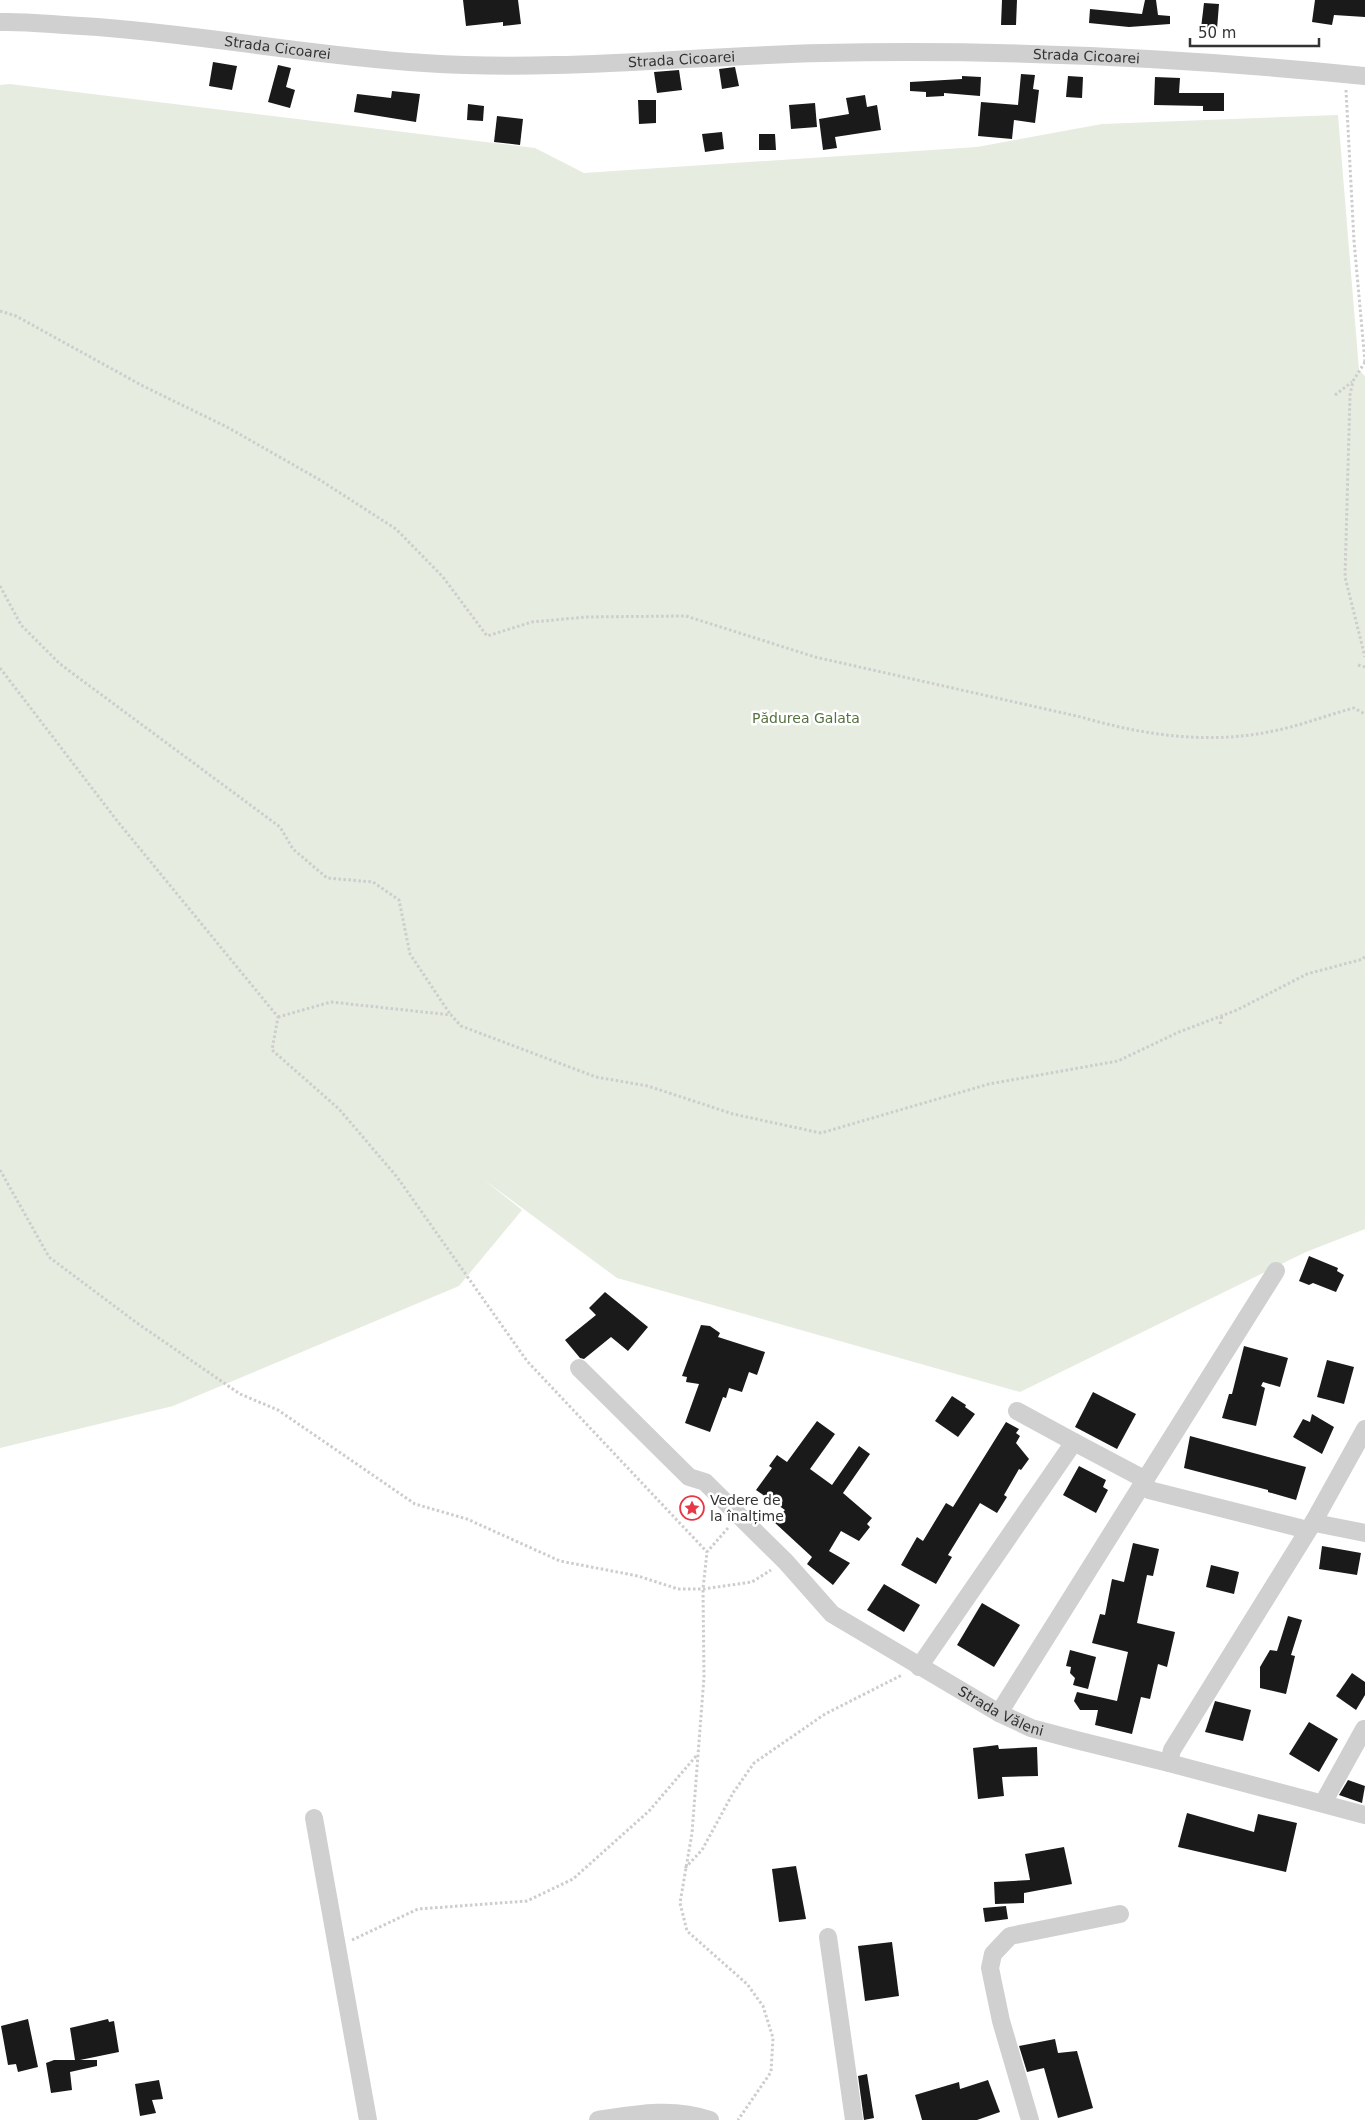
<svg xmlns="http://www.w3.org/2000/svg" width="1365" height="2120" font-family="'DejaVu Sans',sans-serif">
  <style>
    .green { fill: #e6ecdf }
    .building { fill: #1a1a1a }
    .lines { fill: none; stroke-linecap: round; stroke-linejoin: round }
    .path { stroke: #cdcdcd; stroke-width: 3; stroke-dasharray: 2.5 2.5; stroke-linecap: butt }
    .minor { stroke: #d0d0d0; stroke-width: 18 }
    .labels { text-anchor: middle; stroke-width: 5; stroke-linejoin: round; paint-order: stroke }
    .street-label { font-size: 14px; fill: #333; stroke: #fff }
    .park-label { font-size: 14px; fill: #56703f; stroke: #fff }
    .poi-label { font-size: 14px; fill: #333; stroke: #fff; text-anchor: start }
  </style>
  <rect width="100%" height="100%" fill="#fff"/>
  <!-- green -->
  <polygon class="green" points="10,84 535,148 584,173 977,147 1102,124 1338,115 1359,370 1365,376 1365,1229 1306,1252 1020,1392 617,1278 483,1179 522,1210 459,1286 173,1406 0,1448 0,85"/>
  <!-- building -->
  <g class="building">
    <polygon points="463,0 518,0 521,24 503,26 503,22 466,26"/>
    <polygon points="1002,0 1017,0 1016,25 1001,25"/>
    <polygon points="1145,0 1156,0 1158,15 1170,16 1170,24 1129,27 1089,23 1090,9 1142,14"/>
    <polygon points="1315,0 1365,0 1365,17 1334,15 1332,25 1312,22"/>
    <polygon points="1204,3 1219,4 1217,29 1201,28"/>
    <polygon points="213,62 237,66 232,90 209,86"/>
    <polygon points="278,65 291,68 286,87 295,90 290,108 268,102"/>
    <polygon points="735,67 739,86 722,89 719,69"/>
    <polygon points="679,70 682,90 657,93 654,72"/>
    <polygon points="1021,74 1035,75 1033,89 1039,90 1035,123 1014,120 1012,139 978,136 981,102 1018,105"/>
    <polygon points="962,76 981,77 980,96 944,93 944,96 926,97 926,92 910,91 910,82 962,79"/>
    <polygon points="1068,76 1083,77 1082,98 1066,97"/>
    <polygon points="1155,77 1180,78 1179,93 1224,93 1224,111 1203,111 1203,106 1154,105"/>
    <polygon points="392,91 420,94 416,122 354,112 357,94 391,98"/>
    <polygon points="865,95 867,107 877,105 881,130 835,137 837,148 823,150 819,119 849,114 846,98"/>
    <polygon points="638,100 656,100 656,123 639,124"/>
    <polygon points="815,103 817,127 791,129 789,105"/>
    <polygon points="468,104 484,106 483,121 467,120"/>
    <polygon points="497,116 523,119 520,145 494,142"/>
    <polygon points="722,132 724,149 705,152 702,134"/>
    <polygon points="759,134 775,134 776,150 759,150"/>
    <polygon points="1309,1256 1338,1268 1337,1271 1344,1275 1336,1292 1313,1283 1309,1285 1299,1281"/>
    <polygon points="605,1292 648,1327 628,1351 611,1337 584,1359 580,1358 565,1340 596,1315 589,1308"/>
    <polygon points="701,1325 710,1326 720,1333 718,1337 765,1352 757,1375 749,1372 742,1392 729,1388 726,1398 723,1397 710,1432 685,1423 699,1384 686,1382 687,1377 682,1376"/>
    <polygon points="1244,1346 1288,1358 1280,1387 1263,1382 1261,1386 1265,1388 1256,1426 1222,1418 1229,1394 1232,1394"/>
    <polygon points="1327,1360 1354,1367 1344,1404 1317,1397"/>
    <polygon points="1093,1392 1136,1414 1117,1449 1075,1427"/>
    <polygon points="952,1396 966,1405 965,1407 975,1414 958,1437 935,1421"/>
    <polygon points="1312,1414 1334,1427 1322,1454 1293,1437 1303,1419 1310,1422"/>
    <polygon points="817,1421 835,1434 810,1469 832,1485 859,1446 870,1454 843,1493 872,1518 867,1524 870,1527 859,1541 841,1531 829,1551 850,1563 833,1585 807,1564 812,1557 774,1522 785,1510 756,1490 772,1468 769,1466 777,1455 787,1462"/>
    <polygon points="1006,1422 1019,1429 1016,1433 1020,1436 1016,1443 1029,1459 1021,1470 1019,1469 1004,1495 1007,1497 997,1513 980,1503 948,1555 952,1557 936,1584 901,1565 917,1537 923,1541 946,1503 953,1507"/>
    <polygon points="1190,1436 1306,1467 1296,1500 1268,1492 1268,1490 1184,1468"/>
    <polygon points="1079,1466 1106,1480 1103,1487 1108,1490 1096,1513 1063,1495"/>
    <polygon points="1133,1543 1159,1549 1153,1576 1147,1575 1137,1623 1175,1632 1167,1667 1158,1664 1150,1699 1141,1697 1132,1734 1095,1725 1098,1710 1080,1710 1074,1701 1077,1692 1117,1701 1128,1652 1092,1643 1100,1614 1105,1615 1112,1579 1124,1582"/>
    <polygon points="1322,1546 1361,1553 1357,1575 1319,1569"/>
    <polygon points="1211,1565 1239,1572 1234,1594 1206,1587"/>
    <polygon points="884,1584 920,1605 904,1632 867,1610"/>
    <polygon points="982,1603 1020,1625 994,1667 957,1645"/>
    <polygon points="1288,1616 1302,1620 1291,1655 1295,1656 1286,1694 1260,1688 1260,1667 1270,1650 1277,1651"/>
    <polygon points="1070,1650 1096,1657 1088,1689 1073,1685 1075,1678 1070,1673 1071,1667 1066,1666"/>
    <polygon points="1352,1673 1365,1682 1365,1695 1356,1710 1336,1696"/>
    <polygon points="1215,1701 1251,1710 1243,1741 1205,1732"/>
    <polygon points="1309,1722 1338,1739 1319,1772 1289,1754"/>
    <polygon points="998,1745 999,1749 1037,1747 1038,1776 1002,1777 1004,1796 978,1799 973,1748"/>
    <polygon points="1348,1780 1365,1786 1362,1803 1339,1795"/>
    <polygon points="1187,1813 1254,1832 1258,1814 1297,1823 1286,1872 1178,1847"/>
    <polygon points="1064,1847 1072,1884 1024,1893 1024,1903 995,1904 994,1882 1030,1880 1025,1854"/>
    <polygon points="796,1866 806,1919 779,1922 772,1869"/>
    <polygon points="1006,1906 1008,1919 985,1922 983,1908"/>
    <polygon points="892,1942 899,1996 865,2001 858,1946"/>
    <polygon points="28,2019 38,2067 18,2072 16,2064 8,2065 1,2026"/>
    <polygon points="108,2019 109,2022 114,2021 119,2052 80,2060 97,2060 97,2066 70,2072 72,2090 51,2093 46,2063 54,2060 75,2060 70,2028"/>
    <polygon points="1055,2039 1058,2053 1077,2051 1093,2108 1058,2118 1044,2068 1027,2072 1019,2046"/>
    <polygon points="867,2074 874,2118 864,2120 858,2076"/>
    <polygon points="159,2080 163,2099 152,2100 156,2113 140,2116 135,2084"/>
    <polygon points="988,2080 1000,2112 977,2120 922,2120 915,2095 959,2082 960,2089"/>
  </g>
  <g class="lines">
    <!-- path -->
    <g class="path">
      <polyline points="1346,90 1354,241 1365,362"/>
      <path d="M0,311L16,316L143,386L227,427L320,480L396,529L443,577L487,636L532,622L586,617L686,616L815,657L1081,717C1142,735 1210,745 1273,731C1300,726 1327,715 1354,708L1365,714"/>
      <polyline points="1365,362 1353,381 1350,395 1345,577 1365,657"/>
      <polyline points="1335,395 1352,382"/>
      <polyline points="0,586 21,625 60,664 280,827 293,849 327,878 373,882 399,900 410,954 450,1014"/>
      <polyline points="1358,665 1365,667"/>
      <polyline points="0,668 118,822 278,1017 272,1050 339,1109 397,1177 527,1361 707,1552"/>
      <polyline points="278,1017 331,1002 451,1015 461,1026 596,1077 648,1086 733,1114 821,1133 989,1084 1118,1061 1179,1032 1237,1010 1307,974 1363,959 1365,956"/>
      <polyline points="1220,1024 1222,1016"/>
      <polyline points="0,1170 49,1257 137,1323 240,1394 278,1410 415,1504 467,1519 560,1561 638,1576 678,1589 703,1589 752,1582 771,1570"/>
      <polyline points="728,1528 707,1552 703,1589 704,1677 692,1833 680,1903 687,1931 747,1984 763,2006 773,2038 771,2072 738,2120"/>
      <polyline points="685,1868 702,1850 733,1793 754,1763 825,1714 902,1675"/>
      <polyline points="352,1940 418,1909 527,1901 573,1879 649,1811 697,1755"/>
    </g>
    <!-- minor -->
    <g class="minor">
      <path id="s1" d="M0,22C27,21 55,25 82,26C197,33 310,56 424,63C557,72 690,56 823,53C1004,49 1185,58 1365,76"/>
      <path id="s2" d="M579,1368L689,1477L705,1482L786,1562L832,1614L999,1713L1031,1728L1076,1740L1169,1763L1365,1815"/>
      <polyline points="1017,1411 1074,1442"/>
      <polyline points="1314,1521 1320,1524 1365,1533"/>
      <polyline points="919,1667 1074,1442 1142,1478 1149,1490 1300,1528 1306,1532"/>
      <polyline points="999,1713 1276,1271"/>
      <polyline points="1169,1763 1172,1750 1314,1521 1365,1429"/>
      <polyline points="1323,1803 1364,1729"/>
      <polyline points="314,1818 368,2120"/>
      <polyline points="828,1937 854,2120"/>
      <path d="M598,2120C636,2114 673,2107 710,2120"/>
      <polyline points="1030,2120 1001,2021 990,1968 993,1954 1010,1936 1120,1914"/>
    </g>
  </g>
  <!-- icons -->
  <defs>
    <g id="sight-ring" transform="scale(1.25)"><circle r="9.5" fill="#fff" stroke="#e63946" stroke-width="1.5"/><path d="M0-6L1.8-2.2L6-1.7L2.9 1.2L3.7 5.4L0 3.3L-3.7 5.4L-2.9 1.2L-6-1.7L-1.8-2.2Z" fill="#e63946"/></g>
  </defs>
  <g fill-rule="evenodd">
    <use href="#sight-ring" x="692" y="1508"/>
  </g>
  <g class="labels">
    <!-- street labels -->
    <g class="street-label">
      <text dy="5" stroke="none"><textPath href="#s1" startOffset="279">Strada Cicoarei</textPath></text>
      <text dy="5" stroke="none"><textPath href="#s1" startOffset="1089">Strada Cicoarei</textPath></text>
      <text dy="5" stroke="none"><textPath href="#s1" startOffset="684">Strada Cicoarei</textPath></text>
      <text dy="5" stroke="none"><textPath href="#s2" startOffset="550">Strada Văleni</textPath></text>
    </g>
    <!-- park labels -->
    <g class="park-label">
      <text x="806" y="723">Pădurea Galata</text>
    </g>
    <!-- poi labels -->
    <g class="poi-label">
      <text x="710" y="1505">Vedere de<tspan x="710" dy="16">la înalțime</tspan></text>
    </g>
  </g>
  <!-- scale -->
  <path d="M1190 38v8h129v-8" fill="none" stroke="#333333" stroke-width="2.5"/>
  <text x="1198" y="38" font-size="15" fill="#333333" stroke="#ffffff" stroke-width="4" paint-order="stroke">50 m</text>
</svg>
